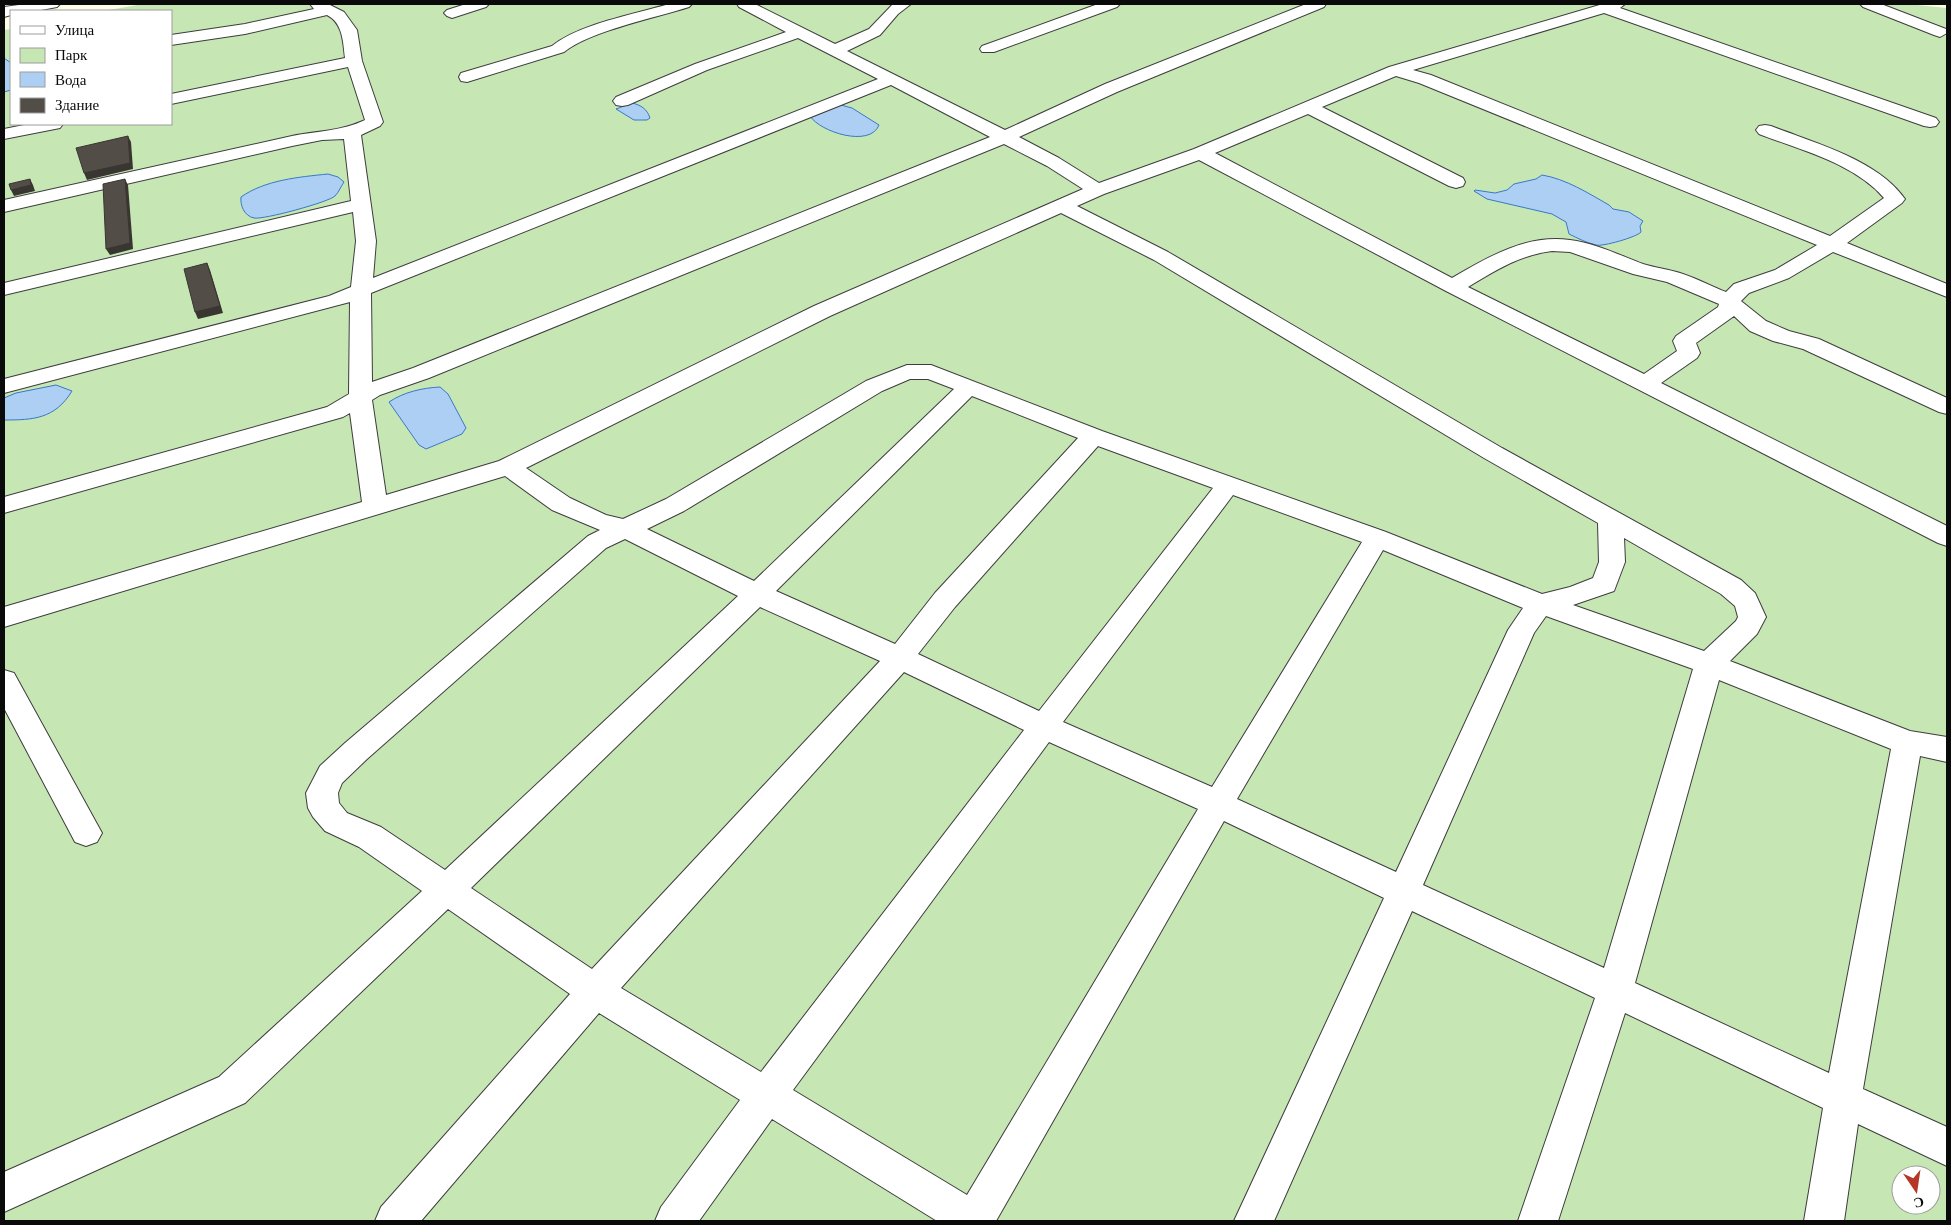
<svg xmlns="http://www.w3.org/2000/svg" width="1951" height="1225" font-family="'Times New Roman',serif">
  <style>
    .green { fill: #c6e6b4; fill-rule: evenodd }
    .water { fill: #aecff4; stroke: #3878c8 }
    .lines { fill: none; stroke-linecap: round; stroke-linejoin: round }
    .minor-casing { stroke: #3d3d3d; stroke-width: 2 }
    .minor { fill: #fff; fill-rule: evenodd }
    .shaded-wall { fill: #393632 }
    .building { fill: #524d47; stroke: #393632 }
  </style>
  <rect width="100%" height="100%" fill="#fefde8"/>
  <!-- green -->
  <path class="green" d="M143,4H1907L1947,8V1221H4V30L11,29V124H171V11H103ZM1901,1175H1931V1205H1901Z"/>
  <!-- water -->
  <g class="water">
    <polygon points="4,58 11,63 11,90 4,92"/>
    <path d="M632,103C641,105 647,109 650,118L647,120H634L616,109Z"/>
    <path d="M841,105L852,108L879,125C870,148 820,132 810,116Z"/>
    <path d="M328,174L338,177L344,182C341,186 339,192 335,196C329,202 263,220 254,218C244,216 240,205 241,197C265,180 299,177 328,174Z"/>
    <path d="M1542,175C1566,179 1588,193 1609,205L1613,209L1629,212L1643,221L1640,226L1641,232C1637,237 1602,247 1596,245C1587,243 1577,238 1569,234L1566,222L1552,214L1487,199L1474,191L1475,190L1495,193L1507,190L1514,184L1536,179Z"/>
    <path d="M56,385L72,391C55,419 33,420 4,420V398L16,393Z"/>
    <path d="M440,387L448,394L466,428L462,434L426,449L419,445L389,402C404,392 422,388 440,387Z"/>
  </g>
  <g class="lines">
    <!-- minor casing -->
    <g class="minor-casing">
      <g id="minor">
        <polygon points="26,4 60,4 57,7 36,11 11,11 11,15 4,17 4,7"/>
        <path d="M310,4H328L344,12L357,30L362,61L383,122L380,126L361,135L376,241L373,278L878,79L798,38L707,70L628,105L622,106L616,105L613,101L616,97L695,64L786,32L739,7L737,4H755L835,44L869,29L893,4H911L898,14L880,35L847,51L1005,130L1105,84L1306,4H1326L1324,7L1117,92L1019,137L1059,158L1099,183L1194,149L1389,67L1603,4H1625L1620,8L1936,118L1939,122L1936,126L1930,127L1924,126L1604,13L1413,70L1431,75L1830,236L1884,198C1854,163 1800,150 1759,134L1756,130L1759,126L1765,125L1771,126C1814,143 1877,159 1905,199L1902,203L1847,243L1947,284V297L1833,252L1789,278L1749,293L1741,301L1766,321L1789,331L1819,339L1947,398V414L1939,412L1803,349L1773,341L1750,331L1734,316L1696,343L1700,353L1697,358L1661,383L1947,526V546L1938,543L1446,291L1199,160L1104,194L1077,206L1168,252L1502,448L1741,580L1755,593L1766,617L1757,634L1730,661L1910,731L1947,737V762L1920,756L1863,1089L1947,1127V1166L1858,1124L1844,1221H1804L1823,1108L1625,1013L1558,1221H1518L1595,998L1412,911L1274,1221H1234L1384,898L1224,821L996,1221H937L772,1119L699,1221H655L661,1207L740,1100L599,1013L421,1221H375L381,1207L570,994L448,909L245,1103L4,1212V1172L219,1077L422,891L359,847L325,831L313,817L308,808L306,793L320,766L345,743L588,536L600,530L552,510L505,476L4,627V607L362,502L350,413L343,417L4,513V497L327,407L349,394L350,302L4,393V379L329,296L351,287L356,241L353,212L4,295V283L351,201L344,139L322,140L292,146L4,212V200L292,136C317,131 342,131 365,120L348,67L171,104V94L345,58C343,42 343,23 327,15L245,34L171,45V35L245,24L314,9ZM1396,76L1419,83L1817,245L1775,270L1734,284L1726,292C1711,286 1696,278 1680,273C1668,269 1655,268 1643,264C1619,255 1595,243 1570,240C1526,234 1488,257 1452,278L1215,153L1308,114L1449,186L1456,188L1463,186L1465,182L1463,178L1322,107ZM891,85L990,137L413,368L372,382L371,293ZM1004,144L1047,166L1083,189L814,306L499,461L386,495L372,400L380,395L429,378ZM1061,213L1154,260L1484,458L1598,523L1599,562L1593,578L1570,587L1542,594L1386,532L1102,431L931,365H907L866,381L666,499L623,519L606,515L570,498L526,468L830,316ZM1552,251L1570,252L1633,274L1667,282L1719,304L1718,307L1676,336L1673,341L1677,351L1644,374L1468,287C1496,270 1520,255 1552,251ZM910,379H928L954,389L754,581L647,529L684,511L882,391ZM972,396L1078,438L935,593L895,644L776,591ZM1098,446L1213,488L1039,711L918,654L955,607ZM1233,495L1362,542L1212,787L1063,722ZM1624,538L1721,594L1735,606L1738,617L1736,621L1704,651L1573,605L1614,591L1625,562ZM625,539L738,596L445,870L381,827L347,813L339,803L338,793L342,783L367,759L606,548ZM1383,550L1523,608L1508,630L1396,872L1237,799ZM760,607L880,661L592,969L471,888ZM1546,616L1693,669L1604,968L1423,885L1534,633ZM904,672L1024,730L761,1072L621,988ZM1719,680L1891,749L1829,1073L1635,983ZM1049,742L1198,809L967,1195L793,1090Z"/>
        <polygon points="466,4 489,4 486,7 452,18 447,16 444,13 447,10"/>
        <path d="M669,4H692L689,7C655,18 590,31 564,52L467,82L461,81L459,77L461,73L552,46C579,24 635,14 669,4Z"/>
        <polygon points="1098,4 1120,4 1117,7 994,52 982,52 980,49 982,46"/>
        <polygon points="1860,4 1881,4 1946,29 1947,33 1940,37 1934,35 1863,7"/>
        <polygon points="29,124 63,124 60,128 4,139 4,129"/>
        <polygon points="4,670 14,673 97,824 102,833 97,842 86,846 75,842 4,708"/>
      </g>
    </g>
    <!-- minor -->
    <use href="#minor" class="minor"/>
  </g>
  <!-- shaded-wall -->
  <g class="shaded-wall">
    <polygon points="128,136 131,142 133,169 87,180 84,173"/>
    <polygon points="30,179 33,185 35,191 14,196 11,190"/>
    <polygon points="125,179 128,185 133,249 110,255 106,249"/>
    <polygon points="207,263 210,270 223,313 198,319 195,312"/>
  </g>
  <!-- building -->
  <g class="building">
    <polygon points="128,136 130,163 84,173 76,148"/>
    <polygon points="30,179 31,185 11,190 9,184"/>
    <polygon points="125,179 130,243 106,249 103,184"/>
    <polygon points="207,263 220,306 195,312 184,269"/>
  </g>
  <!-- border -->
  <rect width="1951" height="1225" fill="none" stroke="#0a0a0a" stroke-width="10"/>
  <!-- legend -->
  <rect x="10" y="10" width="162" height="115" fill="#ffffff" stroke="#9d9d9d"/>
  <rect x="20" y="26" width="25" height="8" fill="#ffffff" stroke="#9d9d9d"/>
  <text x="55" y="35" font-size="15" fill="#0a0a0a">Улица</text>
  <rect x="20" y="48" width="25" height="15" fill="#c6e6b4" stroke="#9d9d9d"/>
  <text x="55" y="60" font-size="15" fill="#0a0a0a">Парк</text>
  <rect x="20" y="72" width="25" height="15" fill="#aecff4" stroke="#9d9d9d"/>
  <text x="55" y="85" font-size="15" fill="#0a0a0a">Вода</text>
  <rect x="20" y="98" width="25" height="15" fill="#524d47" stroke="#9d9d9d"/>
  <text x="55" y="110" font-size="15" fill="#0a0a0a">Здание</text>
  <!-- north arrow -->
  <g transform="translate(1916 1190) rotate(167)"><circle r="24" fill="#ffffff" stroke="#9d9d9d"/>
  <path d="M0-4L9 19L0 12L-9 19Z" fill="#b43728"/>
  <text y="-8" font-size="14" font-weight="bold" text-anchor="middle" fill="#0a0a0a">С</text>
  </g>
</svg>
